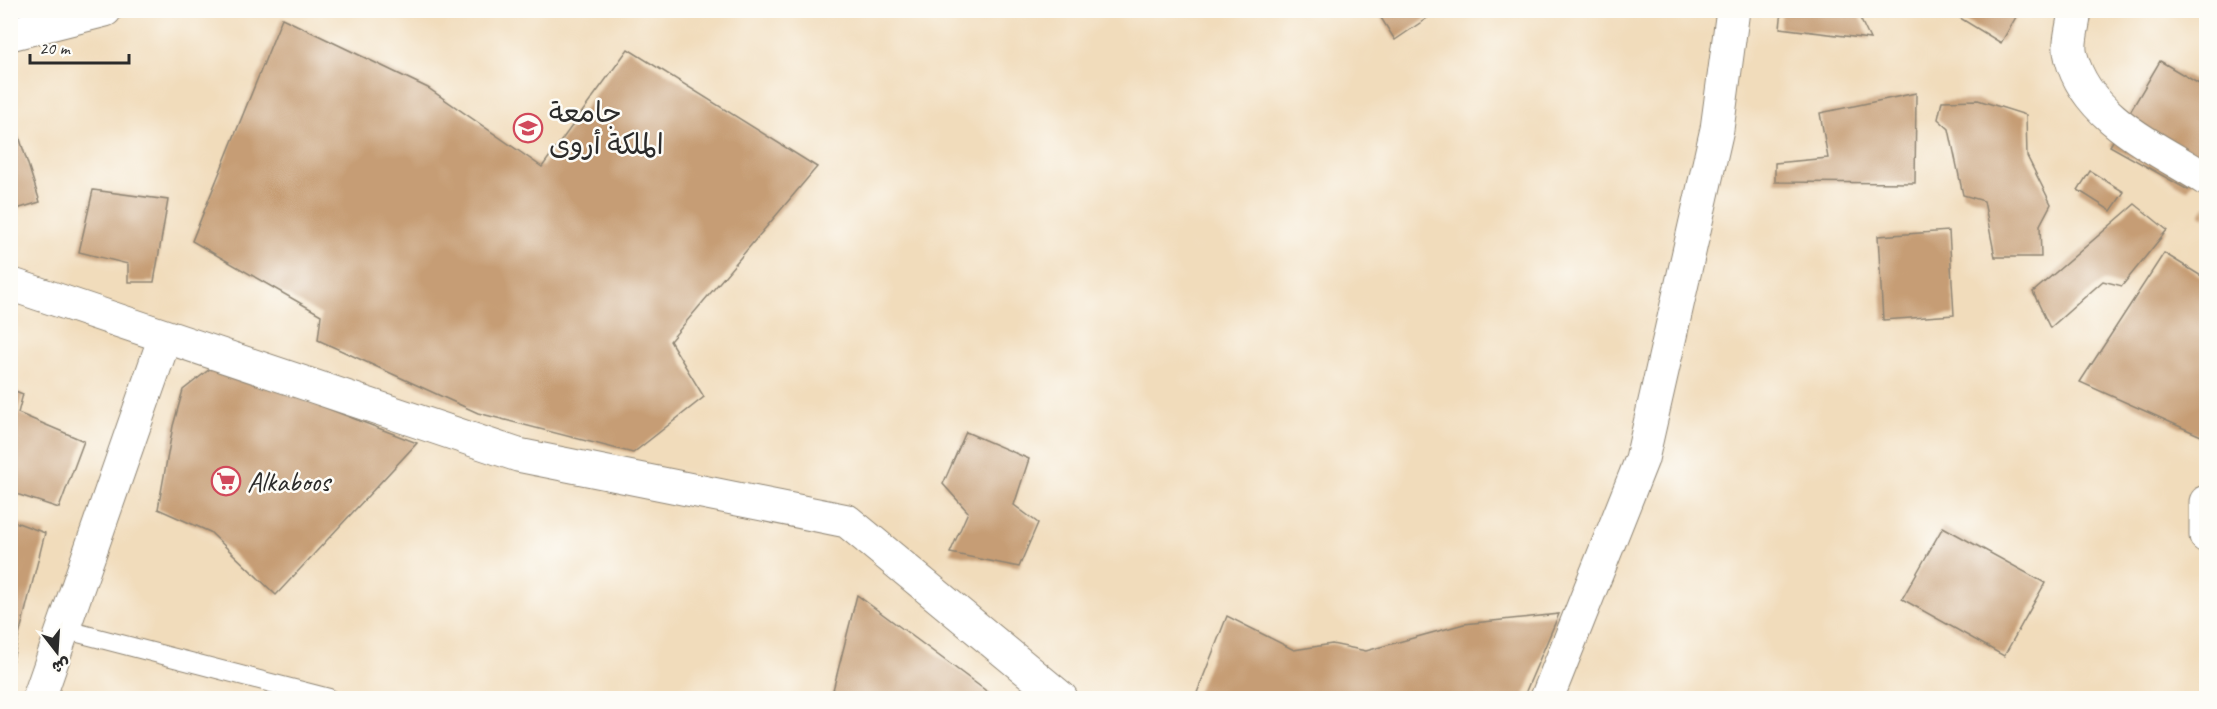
<svg xmlns="http://www.w3.org/2000/svg" width="2217" height="709" font-family="Caveat,'Playpen Sans Arabic',sans-serif">
  <style>
    .building { fill: #c69d74 }
    .lines { fill: none; stroke-linecap: round; stroke-linejoin: round }
    .lane-casing { stroke: #8e8473; stroke-width: 20 }
    .street-casing { stroke: #8e8473; stroke-width: 35 }
    .lane { stroke: #fff; stroke-width: 18 }
    .street { stroke: #fff; stroke-width: 33 }
    .labels { text-anchor: middle; stroke-width: 5; stroke-linejoin: round; paint-order: stroke }
    .poi-label { font-size: 28px; fill: #2b2b2b; stroke: #fdfcf7; text-anchor: start }
  </style>
  <rect width="100%" height="100%" fill="#fdfcf7"/>
  <filter id="ink" filterUnits="userSpaceOnUse"><feTurbulence type="fractalNoise" baseFrequency=".0167" numOctaves="2"/><feDisplacementMap in="SourceGraphic" scale="12" xChannelSelector="R" yChannelSelector="G"/><feConvolveMatrix kernelMatrix="1 2 1 2 8 2 1 2 1" color-interpolation-filters="sRGB"/></filter>
  <filter id="wash" filterUnits="userSpaceOnUse"><feTurbulence type="fractalNoise" baseFrequency=".008" numOctaves="4" result="noise"/><feDisplacementMap in="SourceGraphic" scale="24" xChannelSelector="R" yChannelSelector="G"/><feGaussianBlur stdDeviation="1.35" result="paint"/><feColorMatrix in="noise" values="0 0 0 0 0 0 0 0 0 0 0 0 0 0 0 0 0 1.4 0 .05"/><feComposite in="paint" operator="in"/></filter>
  <g filter="url(#wash)">
    <rect width="100%" height="100%" fill="#f1dcbb"/>
    <g id="blocks">
      <!-- building -->
      <g class="building">
        <polygon points="1376,10 1439,10 1395,40"/>
        <polygon points="1782,10 1856,10 1870,39 1780,28"/>
        <polygon points="1947,10 2020,10 2001,43"/>
        <polygon points="282,18 428,88 542,167 628,49 817,167 670,341 704,397 633,453 478,413 318,340 321,315 192,241"/>
        <polygon points="2160,61 2206,88 2206,160 2188,190 2110,146"/>
        <polygon points="1916,93 1915,183 1775,182 1775,163 1828,158 1820,113"/>
        <polygon points="1978,100 2026,115 2027,156 2051,204 2040,225 2041,257 1995,257 1984,201 1963,195 1949,129 1938,119 1942,101"/>
        <polygon points="18,133 40,202 10,211 10,135"/>
        <polygon points="2090,171 2124,192 2111,211 2078,190"/>
        <polygon points="93,190 168,200 154,282 128,282 128,264 79,252"/>
        <polygon points="2135,204 2167,230 2122,286 2103,281 2050,328 2033,292"/>
        <polygon points="2206,204 2206,218 2200,215"/>
        <polygon points="1949,231 1954,315 1883,320 1878,236"/>
        <polygon points="2164,253 2206,279 2206,425 2201,436 2080,382"/>
        <polygon points="215,365 417,443 276,595 210,532 158,509 173,426 183,390"/>
        <polygon points="10,389 23,394 18,413 84,441 59,508 10,492"/>
        <polygon points="966,432 1029,459 1014,505 1038,523 1019,567 950,553 968,512 943,484"/>
        <polygon points="10,520 45,533 11,667 10,667"/>
        <polygon points="1943,527 2045,583 2004,656 1902,599"/>
        <polygon points="857,595 993,696 992,698 831,698"/>
        <polygon points="1559,614 1523,698 1195,698 1227,616 1294,650 1332,644 1366,651 1464,624"/>
      </g>
    </g>
  </g>
  <g filter="url(#ink)">
    <use href="#blocks" fill-opacity="0" stroke="#8e8473" stroke-width="1.5"/>
    <g class="lines">
      <!-- lane casing -->
      <g class="lane-casing">
        <polyline id="lane" points="63,629 329,698"/>
      </g>
      <!-- street casing -->
      <g class="street-casing">
        <g id="street">
          <path d="M2075,10C2074,24 2067,43 2071,56C2086,118 2157,148 2206,179"/>
          <polyline points="10,34 105,10"/>
          <polyline points="10,284 518,455 847,521 1061,698"/>
          <polyline points="2206,502 2206,536"/>
          <polyline points="39,698 165,337"/>
          <polyline points="1547,698 1642,459 1717,129 1733,10"/>
        </g>
      </g>
      <!-- lane -->
      <use href="#lane" class="lane"/>
      <!-- street -->
      <use href="#street" class="street"/>
    </g>
  </g>
  <!-- icons -->
  <defs>
    <g id="university-ring" transform="scale(1.5)"><circle r="9.5" fill="#fdfcf7" stroke="#d1495b" stroke-width="1.5"/><path d="M0-5L7-2L0 1L-7-2ZM-4 1L0 2.5L4 1V4Q0 6-4 4Z" fill="#d1495b"/></g>
    <g id="supermarket-ring" transform="scale(1.5)"><circle r="9.5" fill="#fdfcf7" stroke="#d1495b" stroke-width="1.5"/><path d="M-6-5.5h2.5l.6 2H6L4.5 2H-2.5L-4.4-4H-6ZM-1.5 3.2a1.3 1.3 0 1 0 .1 0ZM3 3.2a1.3 1.3 0 1 0 .1 0Z" fill="#d1495b"/></g>
  </defs>
  <g fill-rule="evenodd">
    <use href="#university-ring" x="528" y="128"/>
    <use href="#supermarket-ring" x="226" y="481"/>
  </g>
  <g class="labels">
    <!-- poi labels -->
    <g class="poi-label">
      <text x="549" y="122">جامعة<tspan x="549" dy="32">الملكة أروى</tspan></text>
      <text x="247" y="491">Alkaboos</text>
    </g>
  </g>
  <!-- margin -->
  <rect width="2217" height="709" fill="none" stroke="#fdfcf7" stroke-width="36"/>
  <!-- north arrow -->
  <g transform="translate(57 652) rotate(163)" stroke="#fdfcf7" stroke-width="4.5" paint-order="stroke">
  <path d="M0-4.5L10 22L0 15L-10 22Z" fill="#2b2b2b"/>
  <text y="-9" font-size="16" font-weight="bold" text-anchor="middle" fill="#2b2b2b">ش</text>
  </g>
  <!-- scale -->
  <path d="M30 54v9h99v-9" fill="none" stroke="#2b2b2b" stroke-width="3"/>
  <text x="39" y="54" font-size="18" fill="#2b2b2b" stroke="#fdfcf7" stroke-width="4.5" paint-order="stroke">20 m</text>
</svg>
